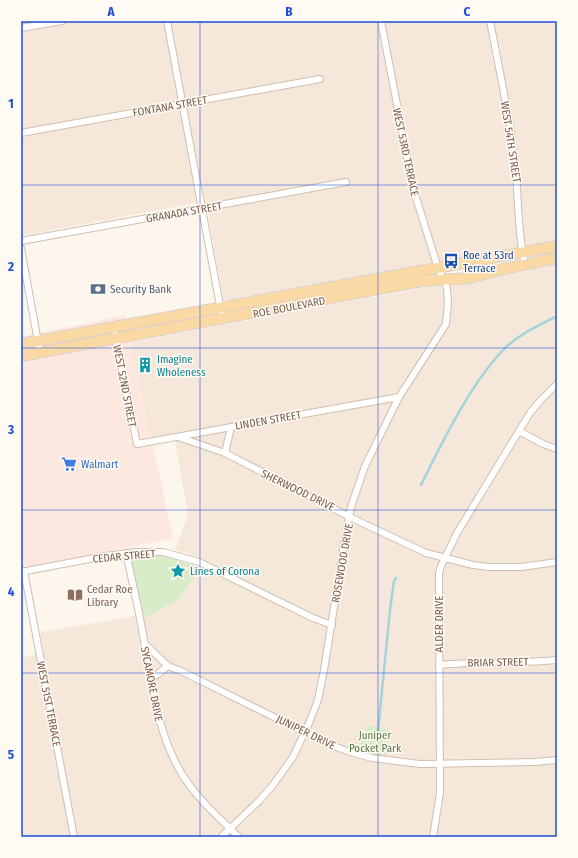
<svg xmlns="http://www.w3.org/2000/svg" width="578" height="858" font-family="'Fira Sans Condensed',sans-serif">
  <style>
    .residential { fill: #f5e8da }
    .commercial { fill: #fde8e0 }
    .green { fill: #d8ecc9 }
    .lines { fill: none; stroke-linecap: round; stroke-linejoin: round }
    .stream { stroke: #a5d3da; stroke-width: 2.5 }
    .minor-casing { stroke: #d1beb0; stroke-width: 8 }
    .primary-casing { stroke: #dad1cd; stroke-width: 12 }
    .minor { stroke: #fff; stroke-width: 6 }
    .primary { stroke: #fbd9a5; stroke-width: 10 }
    .grid { fill: none; stroke: #1d4ed8; stroke-width: 1; stroke-opacity: 0.55 }
    .labels { text-anchor: middle; stroke-width: 3; stroke-linejoin: round; paint-order: stroke }
    .street-label { font-size: 11px; fill: #7a5c4d; stroke: #fffaf3 }
    .transit-label { font-size: 11px; fill: #164399; stroke: #fffaf3; text-anchor: start }
    .service-label { font-size: 11px; fill: #4e5e75; stroke: #fffaf3; text-anchor: start }
    .culture-label { font-size: 11px; fill: #0d838f; stroke: #fffaf3; text-anchor: start }
    .shop-label { font-size: 11px; fill: #366cbe; stroke: #fffaf3; text-anchor: start }
    .education-label { font-size: 11px; fill: #785e54; stroke: #fffaf3; text-anchor: start }
    .park-label { font-size: 11px; fill: #537a41; stroke: #fffaf3 }
    .neatline { fill: none; stroke: #1d4ed8; stroke-width: 1.5 }
    .grid-label { font-size: 13px; text-anchor: middle; font-weight: bold; fill: #1d4ed8 }
  </style>
  <rect width="100%" height="100%" fill="#fdf6ec"/>
  <!-- residential -->
  <g class="residential">
    <polygon points="21,21 557,21 557,241 228,302 223,299 222,294 206,201 21,236"/>
    <polygon points="557,263 557,837 21,837 21,658 44,653 40,632 136,616 137,620 141,620 178,600 201,568 205,561 187,553 175,550 188,515 174,435 149,438 121,344"/>
  </g>
  <!-- commercial -->
  <polygon class="commercial" points="125,315 173,538 21,570 21,337"/>
  <!-- green -->
  <g class="green">
    <polygon points="162,555 201,568 178,600 141,620 129,559"/>
    <polygon points="367,725 388,730 386,758 358,751"/>
  </g>
  <g class="lines">
    <!-- stream -->
    <g class="stream">
      <path d="M421,485C443,441 470,384 505,348C520,334 539,325 557,316"/>
      <polyline points="377,741 390,610 394,581 396,578"/>
    </g>
    <!-- minor casing -->
    <g class="minor-casing">
      <g id="minor">
        <polyline points="167,21 221,311"/>
        <path d="M490,21C499,69 510,117 515,165C519,198 517,232 525,264"/>
        <polyline points="21,28 62,21"/>
        <polyline points="21,133 320,79"/>
        <polyline points="21,241 346,182"/>
        <polyline points="21,248 40,353"/>
        <polyline points="115,335 137,444 399,397"/>
        <polyline points="519,431 543,444 557,449"/>
        <polyline points="178,437 225,453 356,520 426,553 473,565 489,567 521,567 557,562"/>
        <polyline points="225,453 231,427"/>
        <path d="M126,553C133,584 140,615 145,646C153,689 157,729 179,769C193,795 218,817 239,837"/>
        <polyline points="24,571 74,837"/>
        <polyline points="21,572 105,556 136,552 163,552 199,562 313,618 332,625"/>
        <polyline points="145,644 168,666 181,671 326,743 347,751 372,758 420,764 535,762 557,760"/>
        <path d="M439,665C479,661 518,664 557,660"/>
        <polyline points="151,679 168,666"/>
        <polyline points="221,837 260,800 273,785 293,757 309,723 318,700 324,670 344,544 351,507 365,466 399,397 446,324 448,303 447,288 438,268 413,188 381,21"/>
        <polyline points="433,837 440,793 439,573 441,566 457,533 530,413 540,401 557,384"/>
      </g>
    </g>
    <!-- primary casing -->
    <g class="primary-casing">
      <g id="primary">
        <polyline points="21,344 557,246"/>
        <polyline points="21,356 422,281 469,278 503,269 557,258"/>
      </g>
    </g>
    <!-- minor -->
    <use href="#minor" class="minor"/>
    <!-- primary -->
    <use href="#primary" class="primary"/>
  </g>
  <!-- grid -->
  <path class="grid" d="M200,21V837M378,21V837M21,185H557M21,348H557M21,510H557M21,673H557"/>
  <!-- icons -->
  <defs>
    <g id="bus-bare" transform="scale(1.2)"><path d="M-5-6H5V4H4V6H2V4H-2V6H-4V4H-5ZM-3.5-4V0h7V-4ZM-3.5 1.2v1.5H-2V1.2ZM2 1.2v1.5H3.5V1.2Z" fill="#1a4fb4" stroke="#fffaf3" stroke-width="2.5" paint-order="stroke"/></g>
    <g id="bank-bare" transform="scale(1.2)"><path d="M-6-4H6V4H-6ZM0-2.3a2.3 2.3 0 1 0 0 4.6a2.3 2.3 0 1 0 0-4.6Z" fill="#5c6f8a" stroke="#fffaf3" stroke-width="2.5" paint-order="stroke"/></g>
    <g id="building-bare" transform="scale(1.2)"><path d="M-4-6H4V6H1V3H-1V6H-4ZM-2.5-4.3h1.7v1.8h-1.7ZM.8-4.3h1.7v1.8H.8ZM-2.5-1h1.7V.8h-1.7ZM.8-1h1.7V.8H.8Z" fill="#0f9aa8" stroke="#fffaf3" stroke-width="2.5" paint-order="stroke"/></g>
    <g id="supermarket-bare" transform="scale(1.2)"><path d="M-6-5.5h2.5l.6 2H6L4.5 2H-2.5L-4.4-4H-6ZM-1.5 3.2a1.3 1.3 0 1 0 .1 0ZM3 3.2a1.3 1.3 0 1 0 .1 0Z" fill="#3f7fe0" stroke="#fffaf3" stroke-width="2.5" paint-order="stroke"/></g>
    <g id="sight-bare" transform="scale(1.2)"><path d="M0-6L1.8-2.2L6-1.7L2.9 1.2L3.7 5.4L0 3.3L-3.7 5.4L-2.9 1.2L-6-1.7L-1.8-2.2Z" fill="#0f9aa8" stroke="#fffaf3" stroke-width="2.5" paint-order="stroke"/></g>
    <g id="library-bare" transform="scale(1.2)"><path d="M-6-4Q-3-5.5-.7-3.5V5Q-3 3-6 4ZM6-4Q3-5.5 .7-3.5V5Q3 3 6 4Z" fill="#8d6e63" stroke="#fffaf3" stroke-width="2.5" paint-order="stroke"/></g>
  </defs>
  <g fill-rule="evenodd">
    <use href="#bus-bare" x="451" y="261"/>
    <use href="#bank-bare" x="98" y="289"/>
    <use href="#building-bare" x="145" y="365"/>
    <use href="#supermarket-bare" x="69" y="464"/>
    <use href="#sight-bare" x="178" y="571"/>
    <use href="#library-bare" x="75" y="595"/>
  </g>
  <g class="labels">
    <!-- street labels -->
    <g class="street-label">
      <text transform="translate(170 106) rotate(-10)" y="4">FONTANA STREET</text>
      <text transform="translate(511 142) rotate(81)" y="4">WEST 54TH STREET</text>
      <text transform="translate(406 152) rotate(78)" y="4">WEST 53RD TERRACE</text>
      <text transform="translate(184 212) rotate(-10)" y="4">GRANADA STREET</text>
      <text transform="translate(289 307) rotate(-11)" y="4">ROE BOULEVARD</text>
      <text transform="translate(125 386) rotate(79)" y="4">WEST 52ND STREET</text>
      <text transform="translate(268 420) rotate(-10)" y="4">LINDEN STREET</text>
      <text transform="translate(298 490) rotate(26)" y="4">SHERWOOD DRIVE</text>
      <text transform="translate(124 556) rotate(-5)" y="4">CEDAR STREET</text>
      <text transform="translate(342 563) rotate(-80)" y="4">ROSEWOOD DRIVE</text>
      <text transform="translate(439 624) rotate(-90)" y="4">ALDER DRIVE</text>
      <text transform="translate(498 662) rotate(-1)" y="4">BRIAR STREET</text>
      <text transform="translate(152 684) rotate(79)" y="4">SYCAMORE DRIVE</text>
      <text transform="translate(49 704) rotate(79)" y="4">WEST 51ST TERRACE</text>
      <text transform="translate(306 732) rotate(26)" y="4">JUNIPER DRIVE</text>
    </g>
    <!-- transit labels -->
    <g class="transit-label">
      <text x="463" y="259">Roe at 53rd<tspan x="463" dy="13">Terrace</tspan></text>
    </g>
    <!-- service labels -->
    <g class="service-label">
      <text x="110" y="293">Security Bank</text>
    </g>
    <!-- culture labels -->
    <g class="culture-label">
      <text x="157" y="363">Imagine<tspan x="157" dy="13">Wholeness</tspan></text>
      <text x="190" y="575">Lines of Corona</text>
    </g>
    <!-- shop labels -->
    <g class="shop-label">
      <text x="81" y="468">Walmart</text>
    </g>
    <!-- education labels -->
    <g class="education-label">
      <text x="87" y="593">Cedar Roe<tspan x="87" dy="13">Library</tspan></text>
    </g>
    <!-- park labels -->
    <g class="park-label">
      <text x="375" y="739">Juniper<tspan x="375" dy="13">Pocket Park</tspan></text>
    </g>
  </g>
  <!-- border -->
  <rect width="578" height="858" fill="none" stroke="#fffaf3" stroke-width="44"/>
  <rect x="22" y="22" width="534" height="814" class="neatline"/>
  <g class="grid-label">
    <text x="111" y="16">A</text>
    <text x="289" y="16">B</text>
    <text x="467" y="16">C</text>
    <text x="11" y="108">1</text>
    <text x="11" y="271">2</text>
    <text x="11" y="434">3</text>
    <text x="11" y="596">4</text>
    <text x="11" y="759">5</text>
  </g>
</svg>
